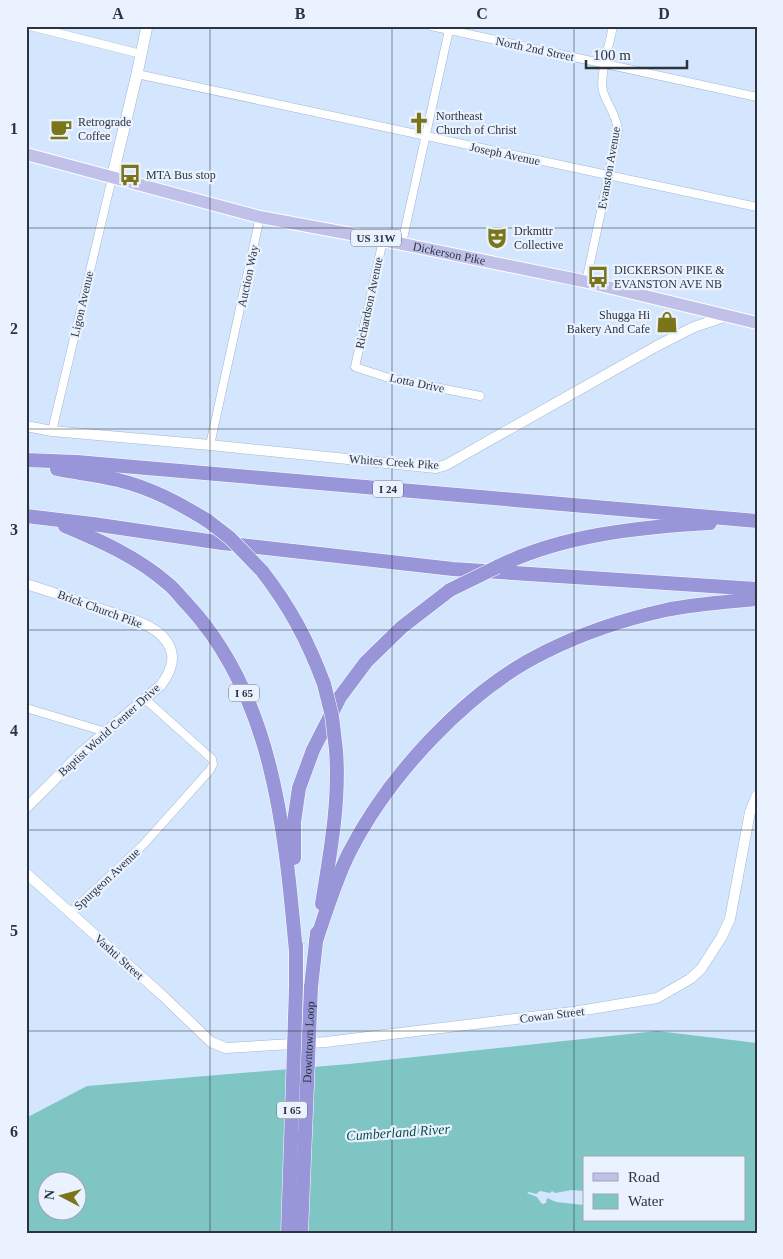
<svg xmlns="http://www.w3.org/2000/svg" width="783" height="1259" font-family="'Times New Roman',serif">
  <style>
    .water { fill: #7ec5c4; fill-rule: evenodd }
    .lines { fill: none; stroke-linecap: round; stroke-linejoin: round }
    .minor-casing { stroke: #a1b7d3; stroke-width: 9 }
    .tertiary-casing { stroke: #a1b7d3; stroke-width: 11 }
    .secondary-casing { stroke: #a1b7d3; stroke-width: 12 }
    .primary-casing { stroke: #fff; stroke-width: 14 }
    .motorway-casing { stroke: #fff; stroke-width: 15 }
    .minor { stroke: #fff; stroke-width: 8 }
    .tertiary { stroke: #fff; stroke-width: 10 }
    .secondary { stroke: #fff; stroke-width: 11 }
    .primary { stroke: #c1c0e8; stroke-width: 12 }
    .motorway { stroke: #9896d8; stroke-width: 14 }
    .motorway-bridge-casing { stroke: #fff; stroke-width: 15; stroke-linecap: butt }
    .motorway-bridge { stroke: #9896d8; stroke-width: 14 }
    .grid { fill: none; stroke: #2c3440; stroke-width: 1; stroke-opacity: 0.55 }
    .labels { text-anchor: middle; stroke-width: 4.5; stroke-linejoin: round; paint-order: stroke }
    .shield { fill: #e9f2fe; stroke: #656d79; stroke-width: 1 }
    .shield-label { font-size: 11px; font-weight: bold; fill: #2c3440 }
    .street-label { font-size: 12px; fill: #2c3440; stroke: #e9f2fe }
    .poi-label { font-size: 12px; fill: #2c3440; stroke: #e9f2fe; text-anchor: start }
    .water-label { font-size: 14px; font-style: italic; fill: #0c4d4d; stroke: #e9f2fe }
    .neatline { fill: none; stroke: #2c3440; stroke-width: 2 }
    .grid-label { font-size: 16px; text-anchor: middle; font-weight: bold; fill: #2c3440 }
  </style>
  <rect width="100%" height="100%" fill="#d4e6fe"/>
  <!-- water -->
  <path class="water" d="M657,1031L757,1043V1233H26V1118L87,1086L349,1064ZM584,1158H744V1220H584V1205L556,1202L547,1198L546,1203L542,1204L537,1197L527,1193L529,1192L536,1194L540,1191L550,1193L552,1191L555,1193L572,1190L584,1191ZM48,1182H78V1212H48Z"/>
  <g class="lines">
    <!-- minor casing -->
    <g class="minor-casing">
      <g id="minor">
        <polyline points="30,26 141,54"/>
        <polyline points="431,26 757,97"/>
        <polyline points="137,74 757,207"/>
        <polyline points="383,240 355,367 389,378 480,396"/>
        <polyline points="402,243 449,30"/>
        <path d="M586,282L618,131C617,115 607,105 603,91C599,76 610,43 613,26"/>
        <polyline points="52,431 112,178"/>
        <polyline points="210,445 260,217"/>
        <polyline points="26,708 106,732"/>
        <polyline points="70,913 143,845 210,770 213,764 212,759 145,699"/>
      </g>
    </g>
    <!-- tertiary casing -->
    <g class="tertiary-casing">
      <g id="tertiary">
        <polyline points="26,426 52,431 210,445 436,468 446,465 655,347 694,327 727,316"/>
        <path d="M26,584C52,592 78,601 103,610C121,616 151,623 163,637C178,653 173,669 161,685L83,751L26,808"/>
        <polyline points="26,873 162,995 211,1042 226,1048 326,1042 573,1012 657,998 690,979 701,969 721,938 730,919 750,812 757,795"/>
      </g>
    </g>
    <!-- secondary casing -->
    <g class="secondary-casing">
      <polyline id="secondary" points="112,178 137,74 147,26"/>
    </g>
    <!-- primary casing -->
    <g class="primary-casing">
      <g id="primary">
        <path id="s1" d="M26,154L260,217L383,240L583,281L757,323"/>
      </g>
    </g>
    <!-- motorway casing -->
    <g class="motorway-casing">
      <g id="motorway">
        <polyline points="26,460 77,462 757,521"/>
        <path d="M57,469C77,473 98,475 118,480C151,488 179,503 208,521"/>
        <polyline points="26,516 93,524 222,543 453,569 757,589"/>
        <path d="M65,526C101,541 137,557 167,583C175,589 181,598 188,605C274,698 285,832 296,952"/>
        <path d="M497,567C561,535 639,527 710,523"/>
        <path d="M262,571C290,607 308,641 324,684"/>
        <polyline points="294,858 294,822 299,788 313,750 340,697 366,662 402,627 450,590"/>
        <path d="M322,904C330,853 340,802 336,750"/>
        <path d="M316,941C326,912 335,881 349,853C388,776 467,690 545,652C583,633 625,619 666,610C696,604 727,602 757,599"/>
        <polyline points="296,945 296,987"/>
        <polyline points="311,987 317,933"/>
      </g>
    </g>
    <!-- minor -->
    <use href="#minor" class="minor"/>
    <!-- tertiary -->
    <use href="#tertiary" class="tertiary"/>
    <!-- secondary -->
    <use href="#secondary" class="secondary"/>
    <!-- primary -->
    <use href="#primary" class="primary"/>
    <!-- motorway -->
    <use href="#motorway" class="motorway"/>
    <!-- motorway-bridge casing -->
    <g class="motorway-bridge-casing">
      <g id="motorway-bridge">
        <polyline points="208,521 230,538 262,571"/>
        <polyline points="450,590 497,567"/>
        <polyline points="324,684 332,716 336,750"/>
        <polyline points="288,1233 296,987"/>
        <path id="s2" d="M301,1233L311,987"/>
      </g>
    </g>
    <!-- motorway-bridge -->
    <use href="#motorway-bridge" class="motorway-bridge"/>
  </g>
  <!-- grid -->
  <path class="grid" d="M210,26V1233M392,26V1233M574,26V1233M26,228H757M26,429H757M26,630H757M26,830H757M26,1031H757"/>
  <!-- icons -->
  <defs>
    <g id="church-bare" transform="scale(1.725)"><path d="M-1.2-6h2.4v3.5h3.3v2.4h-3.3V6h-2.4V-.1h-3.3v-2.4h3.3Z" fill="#7b7519" stroke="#e9f2fe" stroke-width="2.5" paint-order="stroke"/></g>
    <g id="cafe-bare" transform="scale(1.725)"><path d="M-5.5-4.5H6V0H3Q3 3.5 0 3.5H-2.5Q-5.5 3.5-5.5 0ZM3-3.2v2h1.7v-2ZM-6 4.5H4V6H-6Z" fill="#7b7519" stroke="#e9f2fe" stroke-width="2.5" paint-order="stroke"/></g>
    <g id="bus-bare" transform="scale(1.725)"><path d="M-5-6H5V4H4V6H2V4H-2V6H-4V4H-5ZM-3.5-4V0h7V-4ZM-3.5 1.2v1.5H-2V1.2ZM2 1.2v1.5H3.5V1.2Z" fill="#7b7519" stroke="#e9f2fe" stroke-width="2.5" paint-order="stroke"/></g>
    <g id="theatre-bare" transform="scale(1.725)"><path d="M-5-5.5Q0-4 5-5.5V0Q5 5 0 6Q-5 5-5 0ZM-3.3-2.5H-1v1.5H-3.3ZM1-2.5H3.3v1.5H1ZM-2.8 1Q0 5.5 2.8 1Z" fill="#7b7519" stroke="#e9f2fe" stroke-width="2.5" paint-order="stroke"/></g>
    <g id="shop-bare" transform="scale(1.725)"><path d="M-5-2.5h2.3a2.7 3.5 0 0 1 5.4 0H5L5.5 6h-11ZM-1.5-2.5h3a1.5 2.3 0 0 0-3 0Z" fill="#7b7519" stroke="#e9f2fe" stroke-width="2.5" paint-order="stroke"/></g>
  </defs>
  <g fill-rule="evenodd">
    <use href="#church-bare" x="419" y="123"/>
    <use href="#cafe-bare" x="61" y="129"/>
    <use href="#bus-bare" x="130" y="175"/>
    <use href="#theatre-bare" x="497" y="238"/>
    <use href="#bus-bare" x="598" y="277"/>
    <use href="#shop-bare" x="667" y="322"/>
  </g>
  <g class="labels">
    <!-- shield labels -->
    <g class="shield">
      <rect x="351" y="229.5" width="50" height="17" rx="4"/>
      <rect x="373" y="480.5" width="30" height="17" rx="4"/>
      <rect x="229" y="684.5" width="30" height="17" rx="4"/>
      <rect x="277" y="1101.5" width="30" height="17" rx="4"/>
    </g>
    <g class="shield-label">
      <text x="376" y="242">US 31W</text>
      <text x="388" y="493">I 24</text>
      <text x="244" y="697">I 65</text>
      <text x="292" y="1114">I 65</text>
    </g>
    <!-- street labels -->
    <g class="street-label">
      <text transform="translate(535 49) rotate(12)" y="4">North 2nd Street</text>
      <text transform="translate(505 154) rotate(12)" y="4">Joseph Avenue</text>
      <text transform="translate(609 168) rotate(-80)" y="4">Evanston Avenue</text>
      <text dy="4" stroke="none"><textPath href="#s1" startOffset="435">Dickerson Pike</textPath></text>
      <text transform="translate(248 276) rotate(-78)" y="4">Auction Way</text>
      <text transform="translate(369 303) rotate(-78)" y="4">Richardson Avenue</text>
      <text transform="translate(82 304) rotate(-77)" y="4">Ligon Avenue</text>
      <text transform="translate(417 383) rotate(12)" y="4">Lotta Drive</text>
      <text transform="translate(394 462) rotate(4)" y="4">Whites Creek Pike</text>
      <text transform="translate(100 609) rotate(20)" y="4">Brick Church Pike</text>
      <text transform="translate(109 730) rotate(-42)" y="4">Baptist World Center Drive</text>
      <text transform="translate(107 879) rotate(-43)" y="4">Spurgeon Avenue</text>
      <text transform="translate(119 957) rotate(42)" y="4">Vashti Street</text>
      <text transform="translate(552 1015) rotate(-7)" y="4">Cowan Street</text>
      <text dy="4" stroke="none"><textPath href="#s2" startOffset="191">Downtown Loop</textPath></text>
    </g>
    <!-- poi labels -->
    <g class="poi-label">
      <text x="436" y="120">Northeast<tspan x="436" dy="14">Church of Christ</tspan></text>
      <text x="78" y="126">Retrograde<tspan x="78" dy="14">Coffee</tspan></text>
      <text x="146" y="179">MTA Bus stop</text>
      <text x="514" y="235">Drkmttr<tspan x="514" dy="14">Collective</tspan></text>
      <text x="614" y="274">DICKERSON PIKE &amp;<tspan x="614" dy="14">EVANSTON AVE NB</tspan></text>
      <text x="650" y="319" text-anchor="end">Shugga Hi<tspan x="650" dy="14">Bakery And Cafe</tspan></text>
    </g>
    <!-- water labels -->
    <g class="water-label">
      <text transform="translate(398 1132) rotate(-4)" y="5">Cumberland River</text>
    </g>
  </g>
  <!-- border -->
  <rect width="783" height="1259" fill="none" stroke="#e9f2fe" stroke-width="55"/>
  <!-- legend -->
  <rect x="583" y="1156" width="162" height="65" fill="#e9f2fe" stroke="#9da6b2"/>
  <rect x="593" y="1173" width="25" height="8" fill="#c1c0e8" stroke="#9da6b2"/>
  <text x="628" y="1182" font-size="15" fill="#2c3440">Road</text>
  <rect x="593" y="1194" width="25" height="15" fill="#7ec5c4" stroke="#9da6b2"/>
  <text x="628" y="1206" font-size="15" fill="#2c3440">Water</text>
  <!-- north arrow -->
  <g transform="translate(62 1196) rotate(276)"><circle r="24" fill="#e9f2fe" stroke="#9da6b2"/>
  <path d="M0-4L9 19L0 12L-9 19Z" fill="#7b7519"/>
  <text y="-8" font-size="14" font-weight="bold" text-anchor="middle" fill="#2c3440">N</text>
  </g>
  <!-- scale -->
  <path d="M586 60v8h101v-8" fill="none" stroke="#2c3440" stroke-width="2.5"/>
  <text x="593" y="60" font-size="15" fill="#2c3440" stroke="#e9f2fe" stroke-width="4" paint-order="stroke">100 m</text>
  <rect x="28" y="28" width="728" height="1204" class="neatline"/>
  <g class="grid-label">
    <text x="118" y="19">A</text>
    <text x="300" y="19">B</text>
    <text x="482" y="19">C</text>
    <text x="664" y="19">D</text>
    <text x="14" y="134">1</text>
    <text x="14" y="334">2</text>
    <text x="14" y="535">3</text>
    <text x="14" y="736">4</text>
    <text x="14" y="936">5</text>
    <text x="14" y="1137">6</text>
  </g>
</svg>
